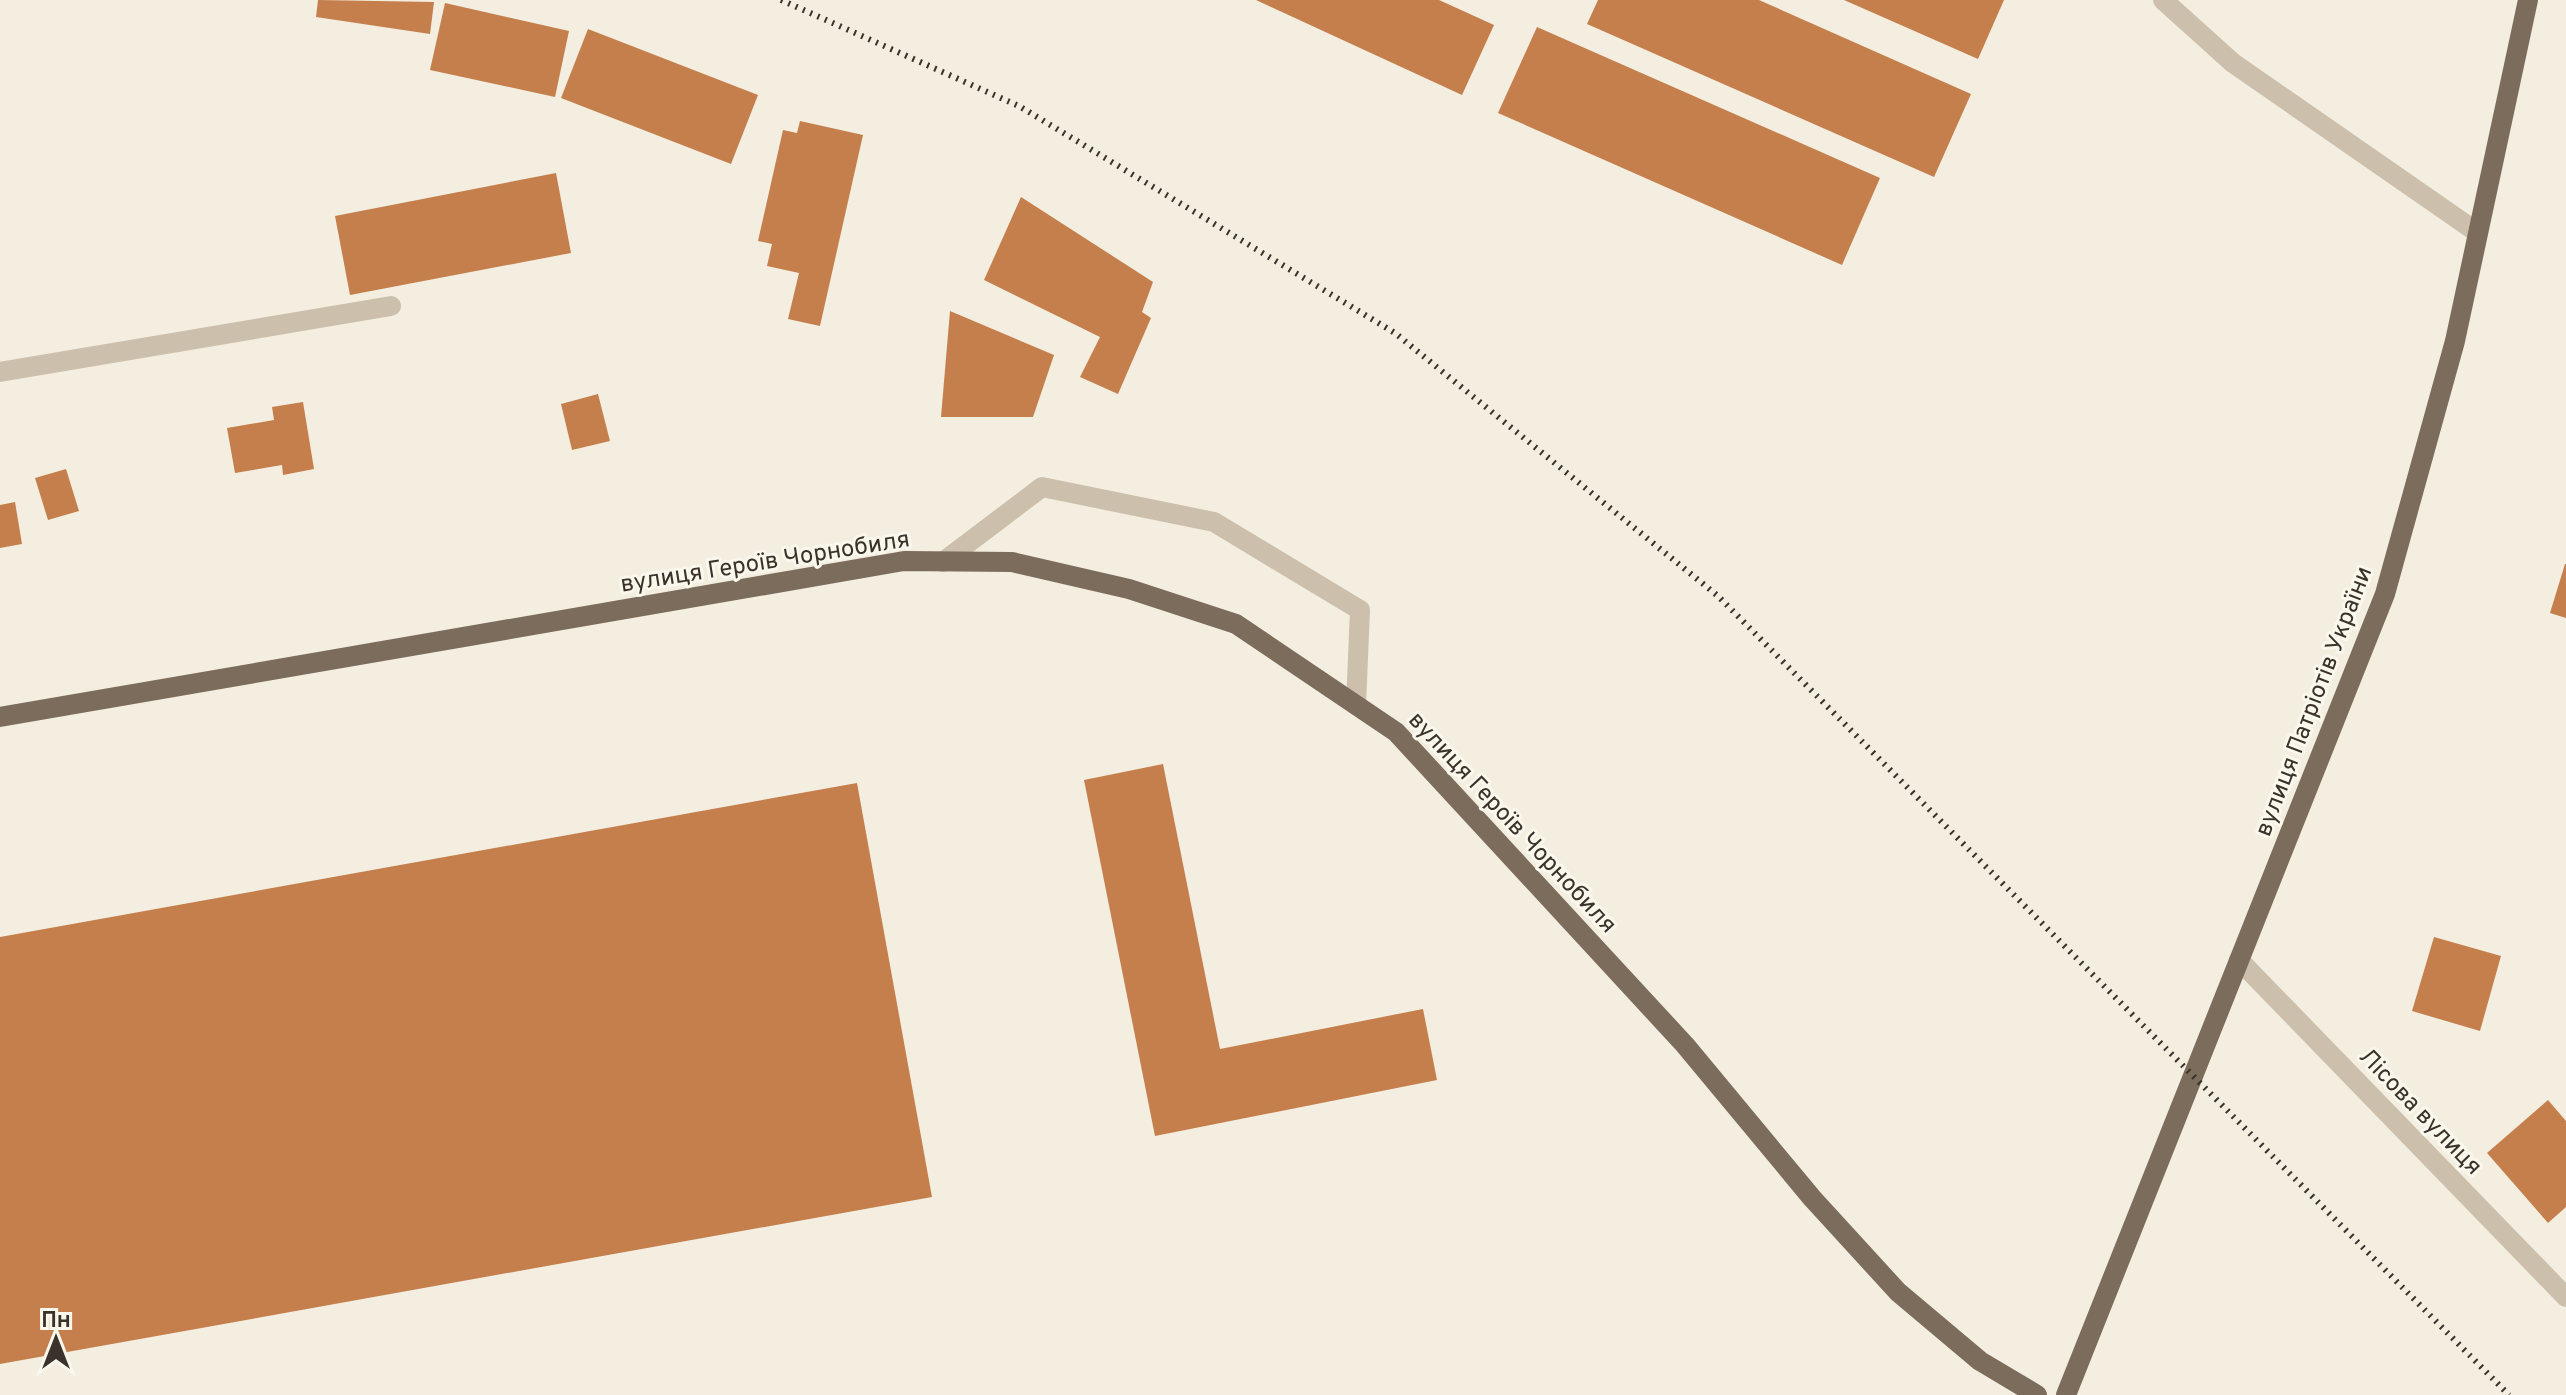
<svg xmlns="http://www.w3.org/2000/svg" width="2566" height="1395" font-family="Overpass,sans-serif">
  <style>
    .building { fill: #c57f4d }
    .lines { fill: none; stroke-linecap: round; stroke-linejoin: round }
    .lane { stroke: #ccc0ac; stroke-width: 20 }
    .street { stroke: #ccc0ac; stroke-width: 20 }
    .primary { stroke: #7b6c5c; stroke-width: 20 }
    .rail { stroke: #3a322b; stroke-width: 6; stroke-dasharray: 2 6; stroke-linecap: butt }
    .labels { text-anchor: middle; stroke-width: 6; stroke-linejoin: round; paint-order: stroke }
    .street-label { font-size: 24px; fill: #3a322b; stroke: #faf7ed }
  </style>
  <rect width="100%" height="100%" fill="#f3eee0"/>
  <!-- building -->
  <g class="building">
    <polygon points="318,0 434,2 430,34 316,17"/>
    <polygon points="1256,0 1439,0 1494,25 1462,95"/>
    <polygon points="1598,0 1759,0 1971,94 1934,177 1587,24"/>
    <polygon points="1844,0 2004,0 1978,59"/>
    <polygon points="445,3 569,31 555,97 430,70"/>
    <polygon points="1537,27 1880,178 1842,265 1498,113"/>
    <polygon points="588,29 758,95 731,164 561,98"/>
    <polygon points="800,121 863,135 820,326 788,319 799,273 767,266 772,244 758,241 783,130 797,133"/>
    <polygon points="556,173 571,253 350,295 335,216"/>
    <polygon points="1021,197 1153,282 1142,312 1151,318 1118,394 1080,377 1100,337 984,280"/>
    <polygon points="950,311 1054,355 1033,417 941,417"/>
    <polygon points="598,394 610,441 572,450 561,404"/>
    <polygon points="303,402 314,469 283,475 282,465 235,473 227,428 274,420 272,407"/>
    <polygon points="66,469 79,511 48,520 35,478"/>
    <polygon points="15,502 22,544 0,548 0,505"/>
    <polygon points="2565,564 2566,564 2566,618 2550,613"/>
    <polygon points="1163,764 1220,1049 1423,1009 1437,1080 1155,1136 1084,780"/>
    <polygon points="857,783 932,1197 0,1364 0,937"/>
    <polygon points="2434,937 2501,956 2480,1031 2412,1011"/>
    <polygon points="2548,1100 2566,1121 2566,1207 2548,1223 2487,1153"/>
  </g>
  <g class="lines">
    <!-- lane -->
    <g class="lane">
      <polyline points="2163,0 2233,63 2478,233"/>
      <polyline points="0,372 391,306"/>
      <polyline points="943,562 1042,487 1214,522 1360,610 1356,705"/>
    </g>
    <!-- street -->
    <polyline class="street" points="2239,960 2566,1297"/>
    <!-- primary -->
    <g class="primary">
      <polyline points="0,717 904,561 1012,562 1129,589 1236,624 1396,732 1685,1045 1812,1198 1898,1292 1980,1361 2037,1395"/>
      <polyline points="2066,1395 2385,594 2455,341 2528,0"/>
    </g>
    <!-- rail -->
    <polyline class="rail" points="781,0 1019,106 1395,333 1718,596 2509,1395"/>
  </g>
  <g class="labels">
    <!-- street labels -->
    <g class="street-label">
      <text transform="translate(765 561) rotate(-9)" y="8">вулиця Героїв Чорнобиля</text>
      <text transform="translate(2313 701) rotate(-69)" y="8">вулиця Патріотів України</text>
      <text transform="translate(1513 822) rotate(47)" y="8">вулиця Героїв Чорнобиля</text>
      <text transform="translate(2421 1111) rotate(46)" y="8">Лісова вулиця</text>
    </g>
  </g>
  <!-- north arrow -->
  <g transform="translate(56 1339)" stroke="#faf7ed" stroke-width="6" paint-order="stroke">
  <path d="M0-6L14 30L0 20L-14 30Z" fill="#3a322b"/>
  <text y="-12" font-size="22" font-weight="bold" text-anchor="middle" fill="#3a322b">Пн</text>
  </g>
</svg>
